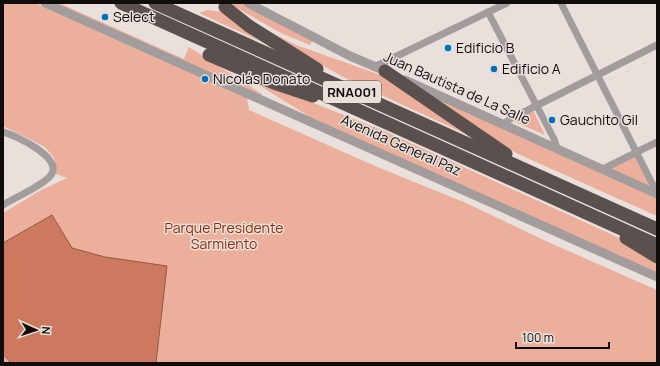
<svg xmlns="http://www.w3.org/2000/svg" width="660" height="366" font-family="Manrope,sans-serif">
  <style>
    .green { fill: #ecaf9c }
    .water { fill: #cd795f; stroke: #945946 }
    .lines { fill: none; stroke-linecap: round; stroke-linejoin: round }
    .minor { stroke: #a29d9c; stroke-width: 7 }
    .tertiary { stroke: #a29d9c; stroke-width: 9 }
    .motorway { stroke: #5a514f; stroke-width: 13 }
    .poi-dot { fill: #0070bb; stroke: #e9dfdb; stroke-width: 1.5 }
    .labels { text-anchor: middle; stroke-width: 3; stroke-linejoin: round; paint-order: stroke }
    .shield { fill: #e9dfdb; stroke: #514c49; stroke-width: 1 }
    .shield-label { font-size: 13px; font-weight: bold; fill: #100d0b }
    .poi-label { font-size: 14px; fill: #100d0b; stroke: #e9dfdb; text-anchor: start }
    .street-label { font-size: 14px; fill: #100d0b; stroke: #e9dfdb }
    .park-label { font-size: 14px; fill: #932f07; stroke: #e9dfdb }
  </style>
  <rect width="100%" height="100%" fill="#e9dfdb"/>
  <!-- green -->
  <g class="green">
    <polygon points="3,3 35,3 247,98 249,110 375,166 466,203 550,243 657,290 657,363 3,363 3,213 41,190 67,178 56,174 54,158 45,147 3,126"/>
    <polygon points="55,3 59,3 184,59 189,47 262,94 261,96"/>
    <polygon points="228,3 241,3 312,41 310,45 281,33"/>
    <polygon points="207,10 222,12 273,47 199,13"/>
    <polygon points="251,22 296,45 389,78 468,135 347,79 298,52"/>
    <polygon points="243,75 384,131 615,236 657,262 657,274 310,117"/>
    <polygon points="417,89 657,197 657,216 518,154 480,133"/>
    <polygon points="530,112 534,112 545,135 515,122 515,120"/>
    <polygon points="635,155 649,184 647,186 610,169"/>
  </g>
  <!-- water -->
  <polygon class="water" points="52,215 72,248 105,257 167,266 156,363 11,363 3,354 3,243"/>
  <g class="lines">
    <!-- minor -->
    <g class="minor">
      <polyline points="561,3 657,193"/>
      <polyline points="488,12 554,139 557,148"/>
      <polyline points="374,67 507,3"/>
      <polyline points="504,124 510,119 657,45"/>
      <path d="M3,132C15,135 64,158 51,175C44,185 14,198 3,205"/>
      <polyline points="603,169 657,142"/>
    </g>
    <!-- tertiary -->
    <g class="tertiary">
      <polyline points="45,3 657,277"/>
      <polyline points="248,3 350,56 390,73"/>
      <polyline points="405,80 657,194"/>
    </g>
    <!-- motorway -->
    <g class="motorway">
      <polyline points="121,3 657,245"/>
      <polyline points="155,3 657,229"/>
      <polyline points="225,7 249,26 317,69"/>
      <polyline points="209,55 274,83 313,96"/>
      <polyline points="385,71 506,154"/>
      <polyline points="626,238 657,257"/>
    </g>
  </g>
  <!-- markers -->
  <g class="poi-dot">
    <circle cx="105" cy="17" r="4"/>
    <circle cx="448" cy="48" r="4"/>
    <circle cx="494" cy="69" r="4"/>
    <circle cx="205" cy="79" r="4"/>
    <circle cx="552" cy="120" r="4"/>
  </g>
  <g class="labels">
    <!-- shield labels -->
    <rect class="shield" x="323" y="81" width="58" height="22" rx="3"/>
    <g class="shield-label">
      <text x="352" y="97">RNA001</text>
    </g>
    <!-- poi labels -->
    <g class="poi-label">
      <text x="113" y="22">Select</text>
      <text x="456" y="53">Edificio B</text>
      <text x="502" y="74">Edificio A</text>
      <text x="213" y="84">Nicolás Donato</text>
      <text x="560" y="125">Gauchito Gil</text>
    </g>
    <!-- street labels -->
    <g class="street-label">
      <text transform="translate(457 88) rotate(24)" y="5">Juan Bautista de La Salle</text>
      <text transform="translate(401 145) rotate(24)" y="5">Avenida General Paz</text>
    </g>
    <!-- park labels -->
    <g class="park-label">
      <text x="224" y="233">Parque Presidente<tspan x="224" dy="16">Sarmiento</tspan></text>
    </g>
  </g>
  <!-- border -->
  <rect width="660" height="366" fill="none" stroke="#100d0b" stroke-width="8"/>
  <!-- north arrow -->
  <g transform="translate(36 330) rotate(93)" stroke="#e9dfdb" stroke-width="3" paint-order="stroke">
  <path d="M0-3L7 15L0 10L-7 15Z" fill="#100d0b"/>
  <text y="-6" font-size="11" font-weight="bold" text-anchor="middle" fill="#100d0b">N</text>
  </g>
  <!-- scale -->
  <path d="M516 342v6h93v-6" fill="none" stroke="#100d0b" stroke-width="2"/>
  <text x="522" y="342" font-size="12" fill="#100d0b" stroke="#e9dfdb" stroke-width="3" paint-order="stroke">100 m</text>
</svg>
